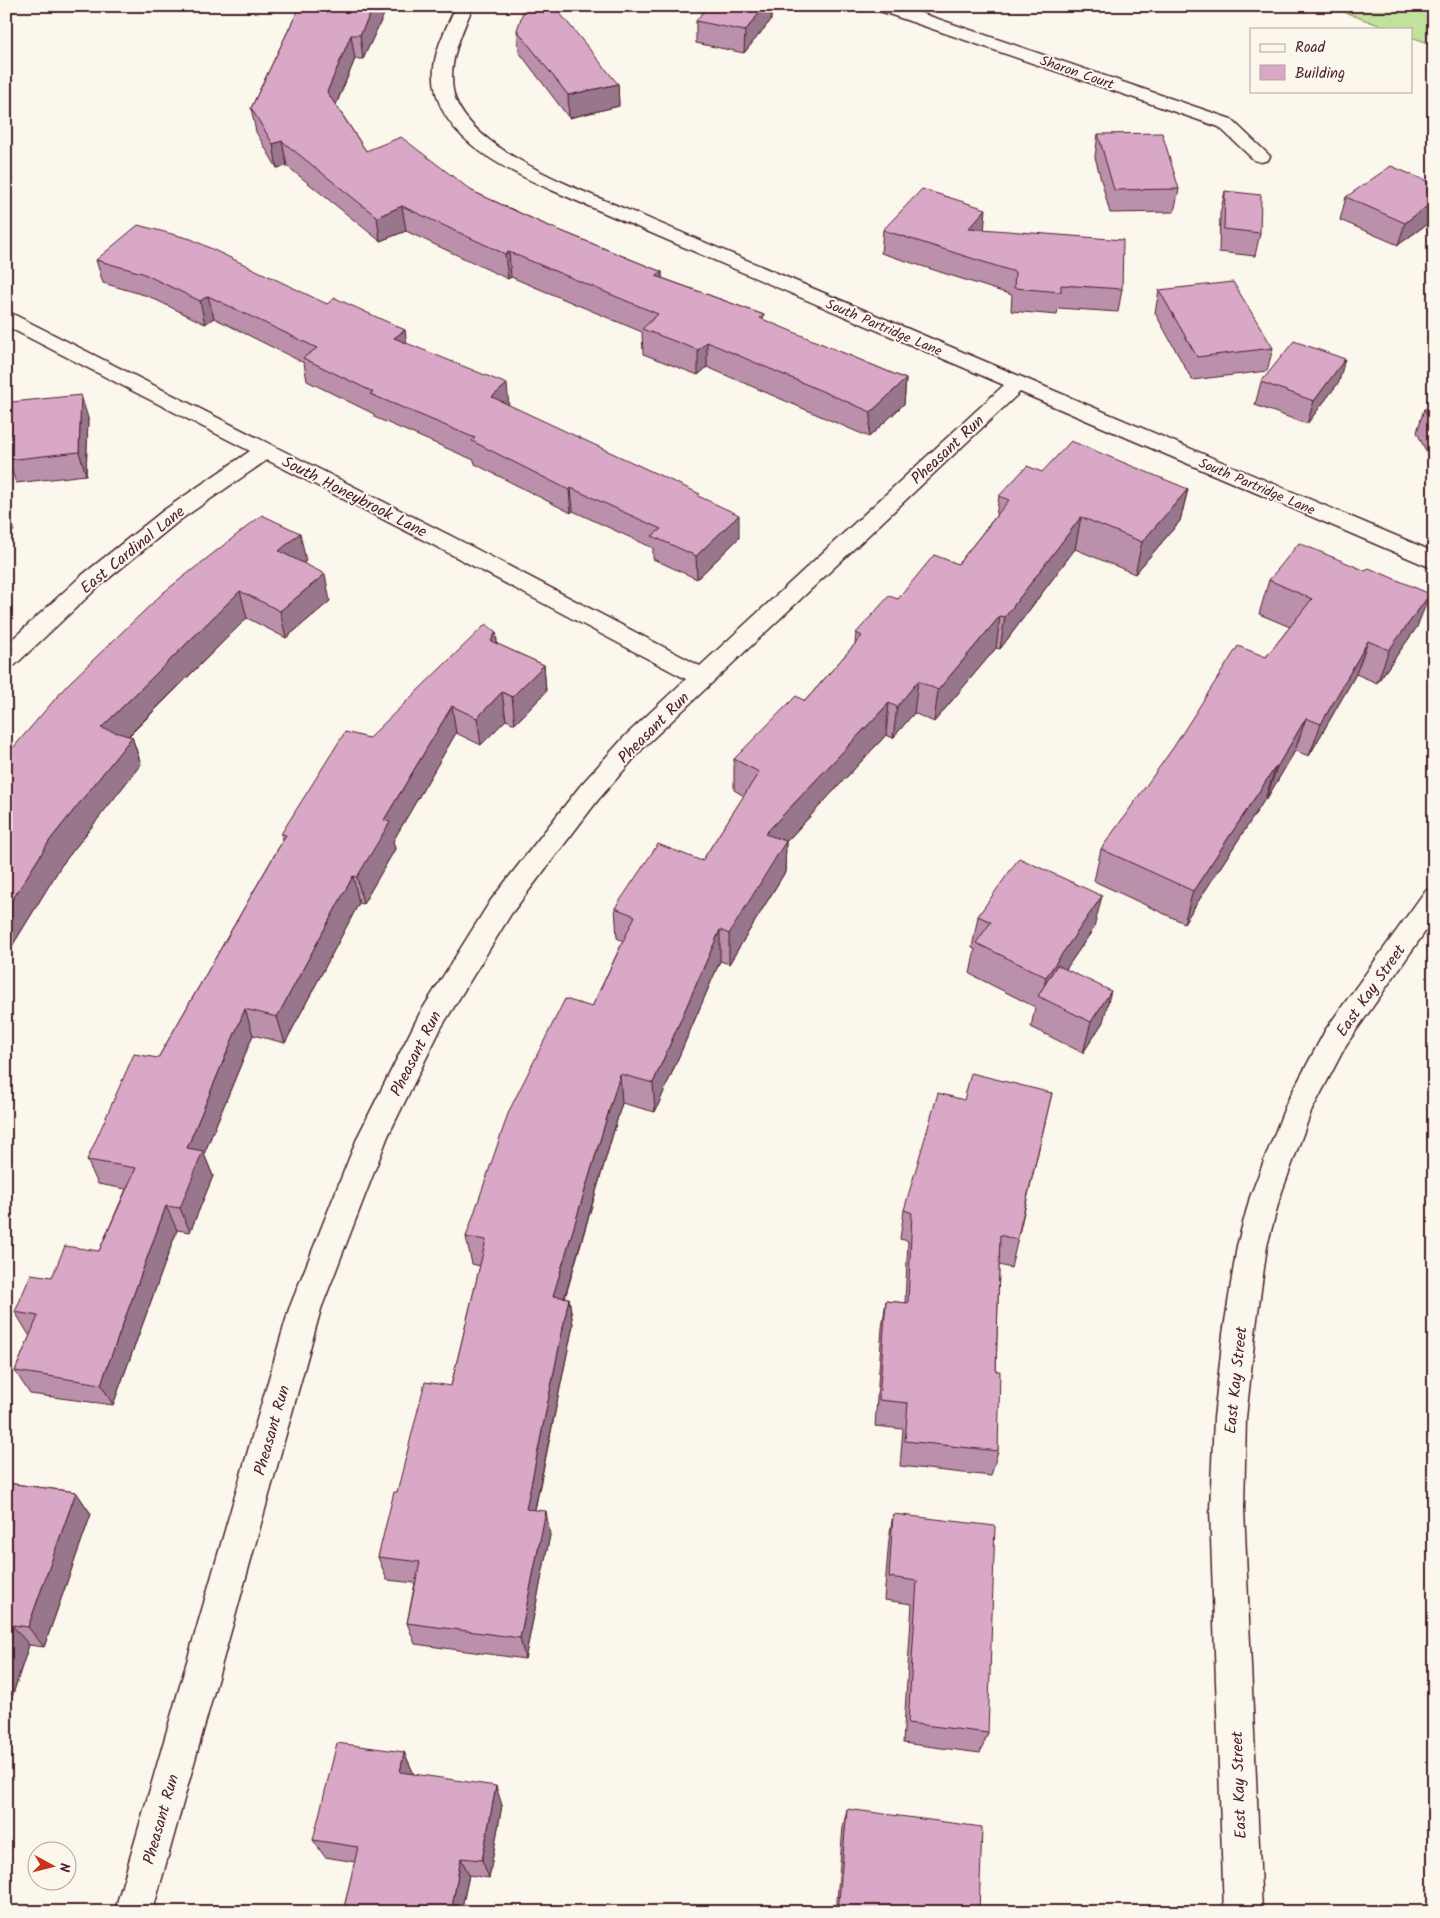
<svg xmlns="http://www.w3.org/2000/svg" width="1440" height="1918" font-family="Kalam,sans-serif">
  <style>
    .green { fill: #c0e29b; stroke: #858063 }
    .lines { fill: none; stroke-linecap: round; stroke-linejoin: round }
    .stream { fill: #7391a0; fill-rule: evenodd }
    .minor-casing { stroke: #4a1f2b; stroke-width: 3 }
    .minor { fill: #fbf7ec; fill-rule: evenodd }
    .wall { fill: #bb90aa; stroke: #4a1f2b }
    .shaded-wall { fill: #98768b; stroke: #4a1f2b }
    .building { fill: #d9a8c6; stroke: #4a1f2b }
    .labels { text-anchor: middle; stroke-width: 4; stroke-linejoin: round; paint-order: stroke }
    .far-street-label { font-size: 14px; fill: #4a1f2b; stroke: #fbf7ec }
    .street-label { font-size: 16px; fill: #4a1f2b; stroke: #fbf7ec }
  </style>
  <rect width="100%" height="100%" fill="#fbf7ec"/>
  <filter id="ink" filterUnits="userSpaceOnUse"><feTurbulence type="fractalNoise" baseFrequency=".02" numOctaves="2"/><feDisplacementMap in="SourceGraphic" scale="10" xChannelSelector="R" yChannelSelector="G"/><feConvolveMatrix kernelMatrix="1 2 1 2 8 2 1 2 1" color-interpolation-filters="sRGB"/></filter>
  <g filter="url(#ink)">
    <!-- green -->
    <polygon class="green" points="1328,6 1434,6 1434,45 1411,37 1411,29 1389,29"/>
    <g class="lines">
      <!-- stream -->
      <polygon class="stream" points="1423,6 1434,6 1434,10"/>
      <!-- minor casing -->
      <g class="minor-casing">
        <g id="minor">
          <path d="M456,6H473C462,33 448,60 453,90C463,152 600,197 652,220L1434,552V569L1020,392L644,747L598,800L511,914L441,1028L388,1136L321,1309L155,1903V1912H117V1903L289,1309L358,1136L420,1013L491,900L580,786L626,735L686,679L439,548L267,460L180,520L97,588L15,665L6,667V645L81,576L164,510L250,451L6,326V312L13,314L455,538L700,666L1004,385L549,189C499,166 429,133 434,67C436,46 448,25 456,6Z"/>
          <polygon points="875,6 900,6 1231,119 1270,156 1268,160 1261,162 1254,160 1219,127 877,10"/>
          <polygon points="1434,888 1434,919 1346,1045 1311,1112 1280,1197 1267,1246 1255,1334 1246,1418 1244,1509 1262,1912 1224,1912 1210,1509 1214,1418 1223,1334 1237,1246 1250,1197 1287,1102 1326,1029 1425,891"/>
        </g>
      </g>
      <!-- minor -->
      <use href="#minor" class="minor"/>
    </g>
    <!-- wall -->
    <g class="wall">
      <polygon points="300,6 388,6 363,59 355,59 336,105 366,151 472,191 544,224 662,272 662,278 764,315 763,320 906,379 904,404 869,437 707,367 698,375 643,354 642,332 511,277 508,279 406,231 380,241 287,166 277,168 256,132 251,108"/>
      <polygon points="771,20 744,53 696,43 696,21"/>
      <polygon points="517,30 618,84 619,106 569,118 519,52"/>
      <polygon points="1098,134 1179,189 1174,212 1110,213 1095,157"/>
      <polygon points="1434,184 1434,219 1398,245 1340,220 1346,197"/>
      <polygon points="1225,191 1260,233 1255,256 1219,252 1220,214"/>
      <polygon points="883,230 984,230 1122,289 1118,312 1058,308 1057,315 1011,311 1012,295 881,253"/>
      <polygon points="96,260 327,304 405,330 406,343 509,406 701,498 739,538 697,579 653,559 653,548 573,511 571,513 475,464 474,460 374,417 374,414 307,381 304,363 214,318 205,324 148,296 103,283"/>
      <polygon points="1159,290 1273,348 1267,371 1192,380 1155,313"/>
      <polygon points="1261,382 1339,382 1307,424 1255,405"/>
      <polygon points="1424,409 1434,409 1434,469 1417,432"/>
      <polygon points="88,418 86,475 16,483 8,460"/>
      <polygon points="1042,472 1188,489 1180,521 1135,574 1075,549 1000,649 996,648 934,722 914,713 893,738 886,735 786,842 785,872 729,964 720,961 655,1112 622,1103 565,1298 569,1298 573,1325 535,1510 550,1535 525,1659 415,1644 407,1623 415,1583 387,1580 378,1557 397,1492 451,1386 480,1266 472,1264 466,1237 592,1007 623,941 617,938 615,908 702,861 744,796 734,790 734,759 805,701 855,644 856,633 898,599 958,564 996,516 999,496"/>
      <polygon points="306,561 303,563 330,601 286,638 247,618 129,736 132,737 141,764 61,866 6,956 6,756 164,592"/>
      <polygon points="1269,580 1417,627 1377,683 1356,674 1309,756 1295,751 1266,800 1265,799 1184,923 1094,881 1101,849 1266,657 1290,627 1259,614"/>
      <polygon points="496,632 497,644 544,665 546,692 515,724 506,720 481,745 456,733 393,841 395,849 363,904 359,903 285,1043 253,1035 204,1154 213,1176 190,1232 177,1230 113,1405 30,1394 15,1371 30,1335 29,1335 15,1312 52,1277 99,1251 126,1189 98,1184 87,1160 158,1058 283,840 281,834 369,738"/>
      <polygon points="978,916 1094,928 1066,969 1103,1022 1083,1053 1031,1027 1035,1007 970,974 975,949 972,948"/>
      <polygon points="1052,1093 1011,1268 999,1265 996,1371 998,1451 991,1476 900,1466 903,1429 875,1426 882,1328 886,1301 905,1303 908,1241 900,1239 904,1210 964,1100"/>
      <polygon points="1434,1283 1434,1332 1432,1332"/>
      <polygon points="6,1483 76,1492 91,1514 44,1647 29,1645 6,1715"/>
      <polygon points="893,1514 988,1733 980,1753 903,1743 912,1604 884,1600 889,1539"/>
      <polygon points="404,1752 413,1772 413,1774 502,1805 489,1878 469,1875 461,1912 343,1912 355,1862 325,1857 313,1840"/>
      <polygon points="847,1809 979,1912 836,1912 843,1827"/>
    </g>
    <!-- shaded-wall -->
    <g class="shaded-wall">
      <polygon points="374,6 388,6 363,59 360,35"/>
      <polygon points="765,6 772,6 771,20 744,53 745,31"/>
      <polygon points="351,35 355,59 331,116 327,92"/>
      <polygon points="618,84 619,106 569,118 568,95"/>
      <polygon points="282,141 287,166 277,168 273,144"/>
      <polygon points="1434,201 1434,219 1398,245 1405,223"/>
      <polygon points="402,206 406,231 380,241 377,217"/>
      <polygon points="986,209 984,232 969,228"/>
      <polygon points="509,252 511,277 508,279 505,254"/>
      <polygon points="662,272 662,296 656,276"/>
      <polygon points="208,296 214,318 205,324 200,301"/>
      <polygon points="405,330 408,353 394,338"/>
      <polygon points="707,342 707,367 698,375 698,350"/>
      <polygon points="1345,359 1339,382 1307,424 1314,401"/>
      <polygon points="906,379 904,404 869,437 871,412"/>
      <polygon points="507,384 509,407 492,397"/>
      <polygon points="81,395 88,418 86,475 79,452"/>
      <polygon points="571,488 573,511 571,513 569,490"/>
      <polygon points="1188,489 1180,521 1135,574 1142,542"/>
      <polygon points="6,510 14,531 6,538"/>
      <polygon points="739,515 739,538 697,579 696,556"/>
      <polygon points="1081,517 1075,549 1000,649 1005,617"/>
      <polygon points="300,533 306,561 285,578 279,551"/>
      <polygon points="325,574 330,601 286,638 280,611"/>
      <polygon points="240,591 247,618 110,754 101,728"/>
      <polygon points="1430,594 1417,627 1377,683 1389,650"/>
      <polygon points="1000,616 996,648 934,722 938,690"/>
      <polygon points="496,632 499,660 491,641"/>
      <polygon points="1368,641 1356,674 1309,756 1321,724"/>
      <polygon points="544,665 546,692 515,724 512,697"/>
      <polygon points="918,681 914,713 893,738 897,707"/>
      <polygon points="502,692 506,720 481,745 477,718"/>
      <polygon points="889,703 886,735 786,842 785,872 729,964 729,934 765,834"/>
      <polygon points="452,706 456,733 393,841 395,849 363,904 357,877 384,820"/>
      <polygon points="1306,718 1295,751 1266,800 1277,767"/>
      <polygon points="132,737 141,764 61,866 6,956 6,910 50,840"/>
      <polygon points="1276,766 1265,799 1184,923 1193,891"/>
      <polygon points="353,876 359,903 285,1043 277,1017"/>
      <polygon points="1102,896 1094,928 1045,1000 1042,998 1046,977"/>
      <polygon points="720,930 720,961 655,1112 653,1083"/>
      <polygon points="1111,991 1103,1022 1083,1053 1091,1022"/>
      <polygon points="245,1009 253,1035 204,1154 213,1176 190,1232 180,1208 187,1148"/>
      <polygon points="620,1074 622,1103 557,1323 553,1296"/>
      <polygon points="166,1206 177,1230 113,1405 101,1384"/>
      <polygon points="569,1298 573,1325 530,1532 526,1509"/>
      <polygon points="76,1492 91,1514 44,1647 28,1627"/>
      <polygon points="546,1511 550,1535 525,1659 520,1638"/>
      <polygon points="12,1625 29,1645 6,1715 6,1643"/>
      <polygon points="404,1752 413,1772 409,1791 400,1772"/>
      <polygon points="496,1786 502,1805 489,1878 482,1860"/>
      <polygon points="461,1858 469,1875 461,1912 451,1912"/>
    </g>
    <!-- building -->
    <g class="building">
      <polygon points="300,6 374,6 360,35 351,35 327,92 366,151 401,137 472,191 544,224 662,272 656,276 764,315 760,318 906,379 871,412 707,342 698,350 642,329 658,314 509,252 505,254 402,206 377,217 282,141 273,144 251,108"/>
      <polygon points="525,6 554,6 618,84 568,95 517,30"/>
      <polygon points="708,6 765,6 745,31 696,21"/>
      <polygon points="1162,133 1179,189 1114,190 1098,134"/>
      <polygon points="1391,166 1434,184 1434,201 1405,223 1346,197"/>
      <polygon points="922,189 986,209 969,228 1123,240 1122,289 1061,285 1061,292 1014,288 1015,272 883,230"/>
      <polygon points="1225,191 1261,195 1260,233 1224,229"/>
      <polygon points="138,225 191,239 327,304 335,298 405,330 394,338 507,384 492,397 700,494 698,496 739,515 696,556 652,536 661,529 571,488 569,490 472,441 475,438 370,394 373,392 303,358 317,348 208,296 200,301 142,273 96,260"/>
      <polygon points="1233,282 1273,348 1197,357 1159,290"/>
      <polygon points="1294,341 1345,359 1314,401 1261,382"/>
      <polygon points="81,395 79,452 8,460 12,402"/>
      <polygon points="1424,409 1434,409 1434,429"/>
      <polygon points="1071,441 1188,489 1142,542 1081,517 1005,617 1000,616 938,690 918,681 897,707 889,703 765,834 786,841 729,934 720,930 653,1083 620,1074 553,1296 569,1298 526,1509 546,1511 520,1638 407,1623 420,1562 378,1557 394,1492 397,1492 425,1382 451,1386 486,1240 466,1237 509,1111 565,999 592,1007 635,916 615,908 658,844 702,861 759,772 734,759 796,696 805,701 862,636 856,633 889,596 898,599 934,555 958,564 1009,500 999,496 1027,466 1042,472"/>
      <polygon points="262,515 300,533 279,551 325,574 280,611 240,591 101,728 132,737 50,840 6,910 6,756 68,684 164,592"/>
      <polygon points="1299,543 1366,571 1369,568 1430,594 1389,650 1368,641 1321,724 1306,718 1277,767 1276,766 1193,891 1101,849 1173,748 1238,646 1266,657 1312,599 1269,580"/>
      <polygon points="486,624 496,632 491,641 544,665 512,697 502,692 477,718 452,706 384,820 390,822 357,877 353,876 277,1017 245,1009 187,1148 203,1151 180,1208 166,1206 101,1384 15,1371 38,1316 15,1312 31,1274 52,1277 65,1246 99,1251 136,1168 87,1160 134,1054 158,1058 286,835 281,834 345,732 369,738"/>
      <polygon points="1019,858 1102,896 1046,977 976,943 991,922 978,916"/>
      <polygon points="1057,965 1111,991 1091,1022 1038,996"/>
      <polygon points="971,1073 1052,1093 1017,1240 1000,1235 996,1371 1000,1371 998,1451 905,1441 908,1403 879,1400 886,1301 908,1303 912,1213 904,1210 938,1093 964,1100"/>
      <polygon points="6,1483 76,1492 28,1627 12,1625 6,1643"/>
      <polygon points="893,1514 995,1526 988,1733 908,1723 917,1581 889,1577"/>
      <polygon points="337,1743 404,1752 400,1772 496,1786 482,1860 461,1858 451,1912 343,1912 358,1847 313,1840"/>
      <polygon points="847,1809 982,1827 979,1912 838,1912"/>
    </g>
  </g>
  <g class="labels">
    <!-- far-street labels -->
    <g class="far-street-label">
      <text transform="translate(1077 72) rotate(19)" y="5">Sharon Court</text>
      <text transform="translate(884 327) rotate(23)" y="5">South Partridge Lane</text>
      <text transform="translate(1257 486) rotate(23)" y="5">South Partridge Lane</text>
    </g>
    <!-- street labels -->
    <g class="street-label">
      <text transform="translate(947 449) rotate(-43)" y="6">Pheasant Run</text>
      <text transform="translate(355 496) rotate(27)" y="6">South Honeybrook Lane</text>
      <text transform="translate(132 549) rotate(-39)" y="6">East Cardinal Lane</text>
      <text transform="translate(653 727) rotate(-45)" y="6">Pheasant Run</text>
      <text transform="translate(1370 990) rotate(-55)" y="6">East Kay Street</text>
      <text transform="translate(415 1053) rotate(-63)" y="6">Pheasant Run</text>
      <text transform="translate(1235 1380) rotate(-84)" y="6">East Kay Street</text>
      <text transform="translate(271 1430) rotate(-74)" y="6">Pheasant Run</text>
      <text transform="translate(1238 1785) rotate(-92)" y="6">East Kay Street</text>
      <text transform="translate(160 1819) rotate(-74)" y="6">Pheasant Run</text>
    </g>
  </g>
  <!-- margin -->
  <rect width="1440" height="1918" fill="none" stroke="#fbf7ec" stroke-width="25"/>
  <rect x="12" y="12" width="1415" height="1893" fill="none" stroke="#4a1f2b" stroke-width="2" filter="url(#ink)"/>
  <!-- legend -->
  <rect x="1250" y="28" width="162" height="65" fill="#fbf7ec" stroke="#b4a19f"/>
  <rect x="1260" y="44" width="25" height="8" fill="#fbf7ec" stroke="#b4a19f"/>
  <text x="1295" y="52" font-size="15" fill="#4a1f2b">Road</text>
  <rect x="1260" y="65" width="25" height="15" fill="#d9a8c6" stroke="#b4a19f"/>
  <text x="1295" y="78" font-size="15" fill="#4a1f2b">Building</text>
  <!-- north arrow -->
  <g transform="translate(52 1866) rotate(97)"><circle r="24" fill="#fbf7ec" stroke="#b4a19f"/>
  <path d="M0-4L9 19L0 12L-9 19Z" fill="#c8321e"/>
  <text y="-8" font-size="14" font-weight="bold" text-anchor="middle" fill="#4a1f2b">N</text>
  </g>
</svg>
